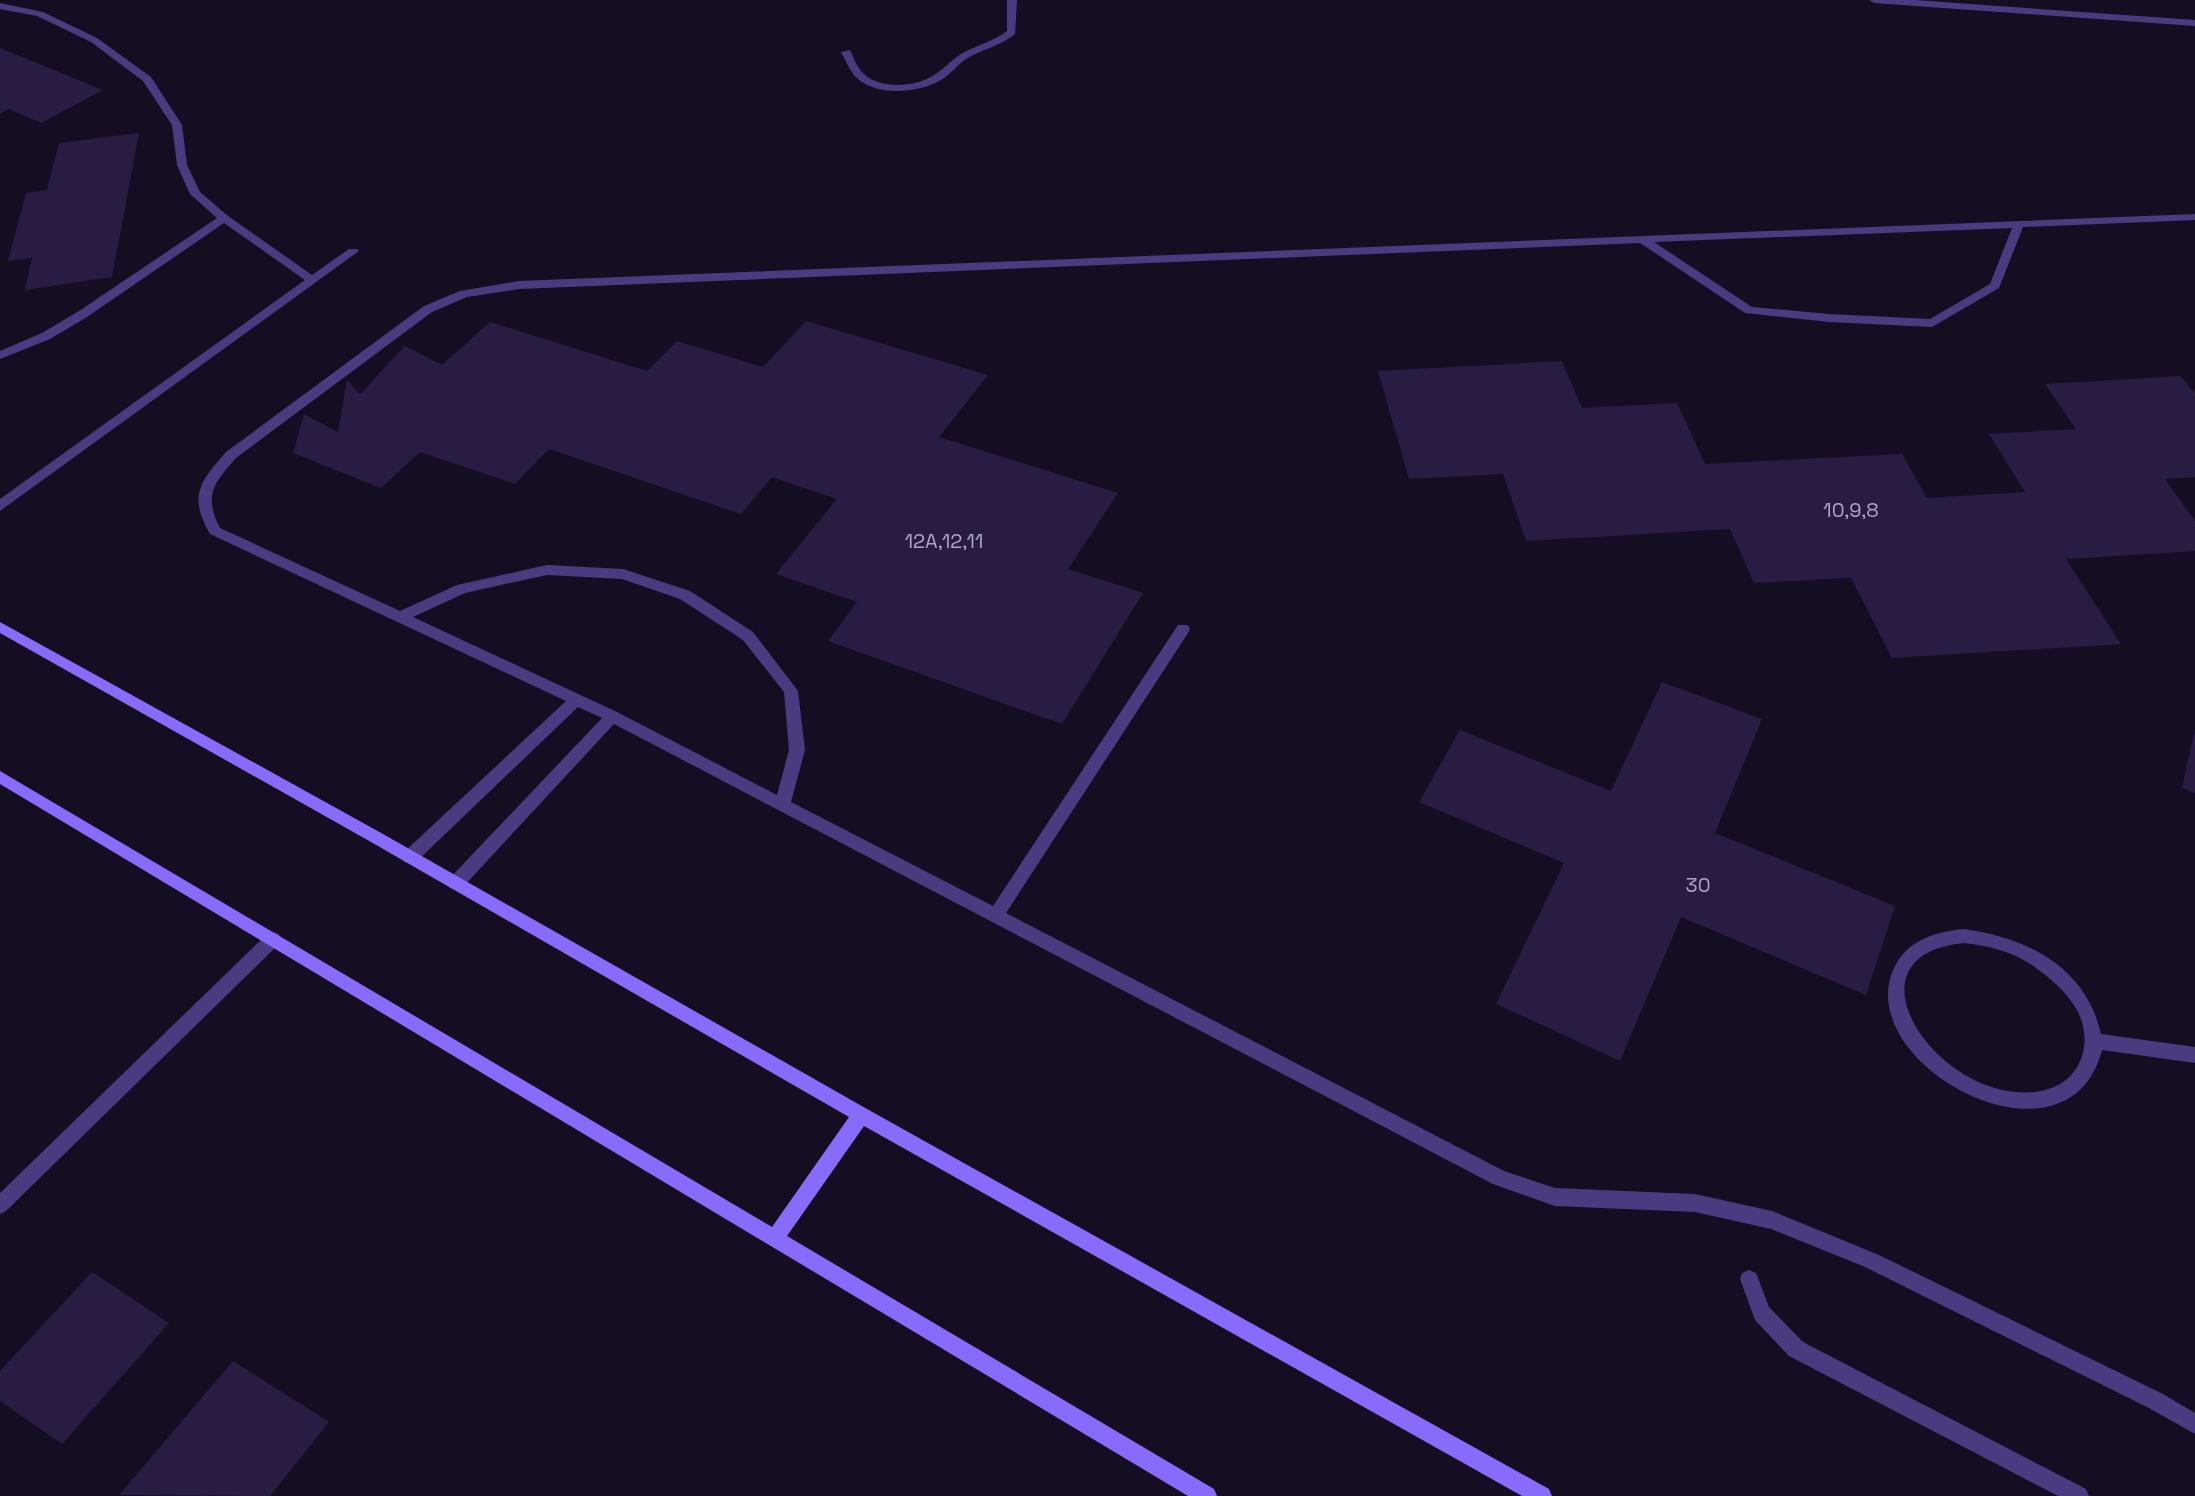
<svg xmlns="http://www.w3.org/2000/svg" width="2195" height="1496" font-family="'Space Grotesk',sans-serif">
  <style>
    .building { fill: #2a1b42 }
    .lines { fill: none; stroke-linecap: round; stroke-linejoin: round }
    .lane { fill: #4a3a7f; fill-rule: evenodd }
    .street { fill: #4a3a7f; fill-rule: evenodd }
    .secondary { fill: #8a6afb; fill-rule: evenodd }
    .labels { text-anchor: middle; stroke-width: 6; stroke-linejoin: round; paint-order: stroke }
    .number-label { font-size: 20px; fill: #b1a3cf }
  </style>
  <rect width="100%" height="100%" fill="#150e22"/>
  <!-- building -->
  <g class="building">
    <polygon points="0,48 103,90 41,123 9,109 0,114"/>
    <polygon points="139,133 112,277 25,290 32,258 8,261 26,193 47,190 59,143"/>
    <polygon points="806,321 988,375 939,437 1118,493 1068,569 1143,593 1062,724 828,641 857,602 776,574 837,499 772,477 741,514 549,449 515,484 420,452 381,488 293,453 304,414 338,432 347,380 360,394 405,346 442,365 490,322 647,371 677,341 763,367"/>
    <polygon points="1562,361 1582,408 1677,403 1705,464 1902,454 1927,498 2025,492 1989,434 2076,429 2045,384 2181,376 2195,394 2195,477 2165,479 2195,521 2195,551 2066,559 2121,644 1892,658 1851,578 1754,583 1730,529 1526,541 1503,474 1409,479 1378,371"/>
    <polygon points="1662,682 1762,719 1715,833 1895,906 1866,995 1681,917 1620,1061 1496,1004 1564,863 1419,802 1460,730 1611,791"/>
    <polygon points="2194,732 2195,732 2195,793 2182,788"/>
    <polygon points="92,1272 169,1323 62,1444 0,1401 0,1371"/>
    <polygon points="233,1361 329,1422 270,1496 119,1495"/>
  </g>
  <g class="lines">
    <!-- lane -->
    <g class="lane">
      <path d="M1007,0H1017L1015,34C1001,46 982,49 966,59C956,66 949,77 937,82C916,93 878,96 858,79C850,72 846,61 841,52L850,50C854,58 857,68 864,74C880,89 913,87 931,77C942,71 950,61 961,54C976,45 993,42 1007,31Z"/>
      <polygon points="1869,0 1914,0 2195,20 2195,26 1874,3"/>
    </g>
    <!-- street -->
    <g class="street">
      <polygon points="0,3 43,12 97,38 151,77 182,125 187,165 200,192 228,216 312,275 349,249 357,249 359,251 0,511 0,499 305,280 224,223 87,317 50,339 0,359 0,351 42,333 79,311 217,218 190,194 177,165 172,125 143,81 91,42 37,16 0,9"/>
      <path d="M2195,214V220L2023,227L1999,288L1932,327L1829,322L1745,313L1640,243L519,289L467,297L432,312L236,458C214,483 203,495 220,528L400,611L457,585L547,565L623,569L690,591L753,632L798,691L805,750L791,802L993,906L1178,625H1188L1190,629L1188,633L1006,913L1504,1171L1555,1188L1695,1194L1772,1211L1879,1255L2163,1394L2195,1413V1434L2149,1408L1865,1267L1771,1229L1695,1212L1555,1206L1493,1184L614,724L462,888L456,890L450,888L448,883L450,878L602,718L578,707L416,862L410,863L404,862L402,857L404,852L566,701L210,534C188,496 200,482 226,452L424,306L460,291L519,281ZM2012,228L1990,284L1930,319L1829,314L1752,307L1654,242ZM547,575L622,579L680,599L743,640L784,692L789,750L777,795L617,712L413,617L465,593Z"/>
      <path d="M1964,929C2028,938 2086,967 2101,1034L2195,1047V1063L2102,1050C2068,1183 1846,1062 1895,966C1909,939 1936,932 1964,929ZM1964,943C1989,946 2011,951 2032,965C2049,977 2067,992 2077,1010C2095,1044 2080,1084 2041,1091C1943,1109 1834,956 1964,943Z"/>
      <polygon points="273,932 279,934 281,939 279,944 6,1211 0,1214 0,1193 267,934"/>
      <polygon points="1749,1270 1756,1273 1769,1307 1803,1342 2086,1489 2089,1496 2058,1496 1789,1356 1755,1320 1740,1279 1742,1273"/>
    </g>
    <!-- secondary -->
    <polygon class="secondary" points="0,622 383,834 867,1109 1549,1489 1552,1496 1522,1496 864,1126 787,1236 1214,1489 1217,1496 1188,1496 0,784 0,771 772,1227 849,1117 371,842 0,633"/>
  </g>
  <g class="labels">
    <!-- number labels -->
    <g class="number-label">
      <text x="1851" y="517">10,9,8</text>
      <text x="944" y="548">12A,12,11</text>
      <text x="1698" y="892">30</text>
    </g>
  </g>
</svg>
